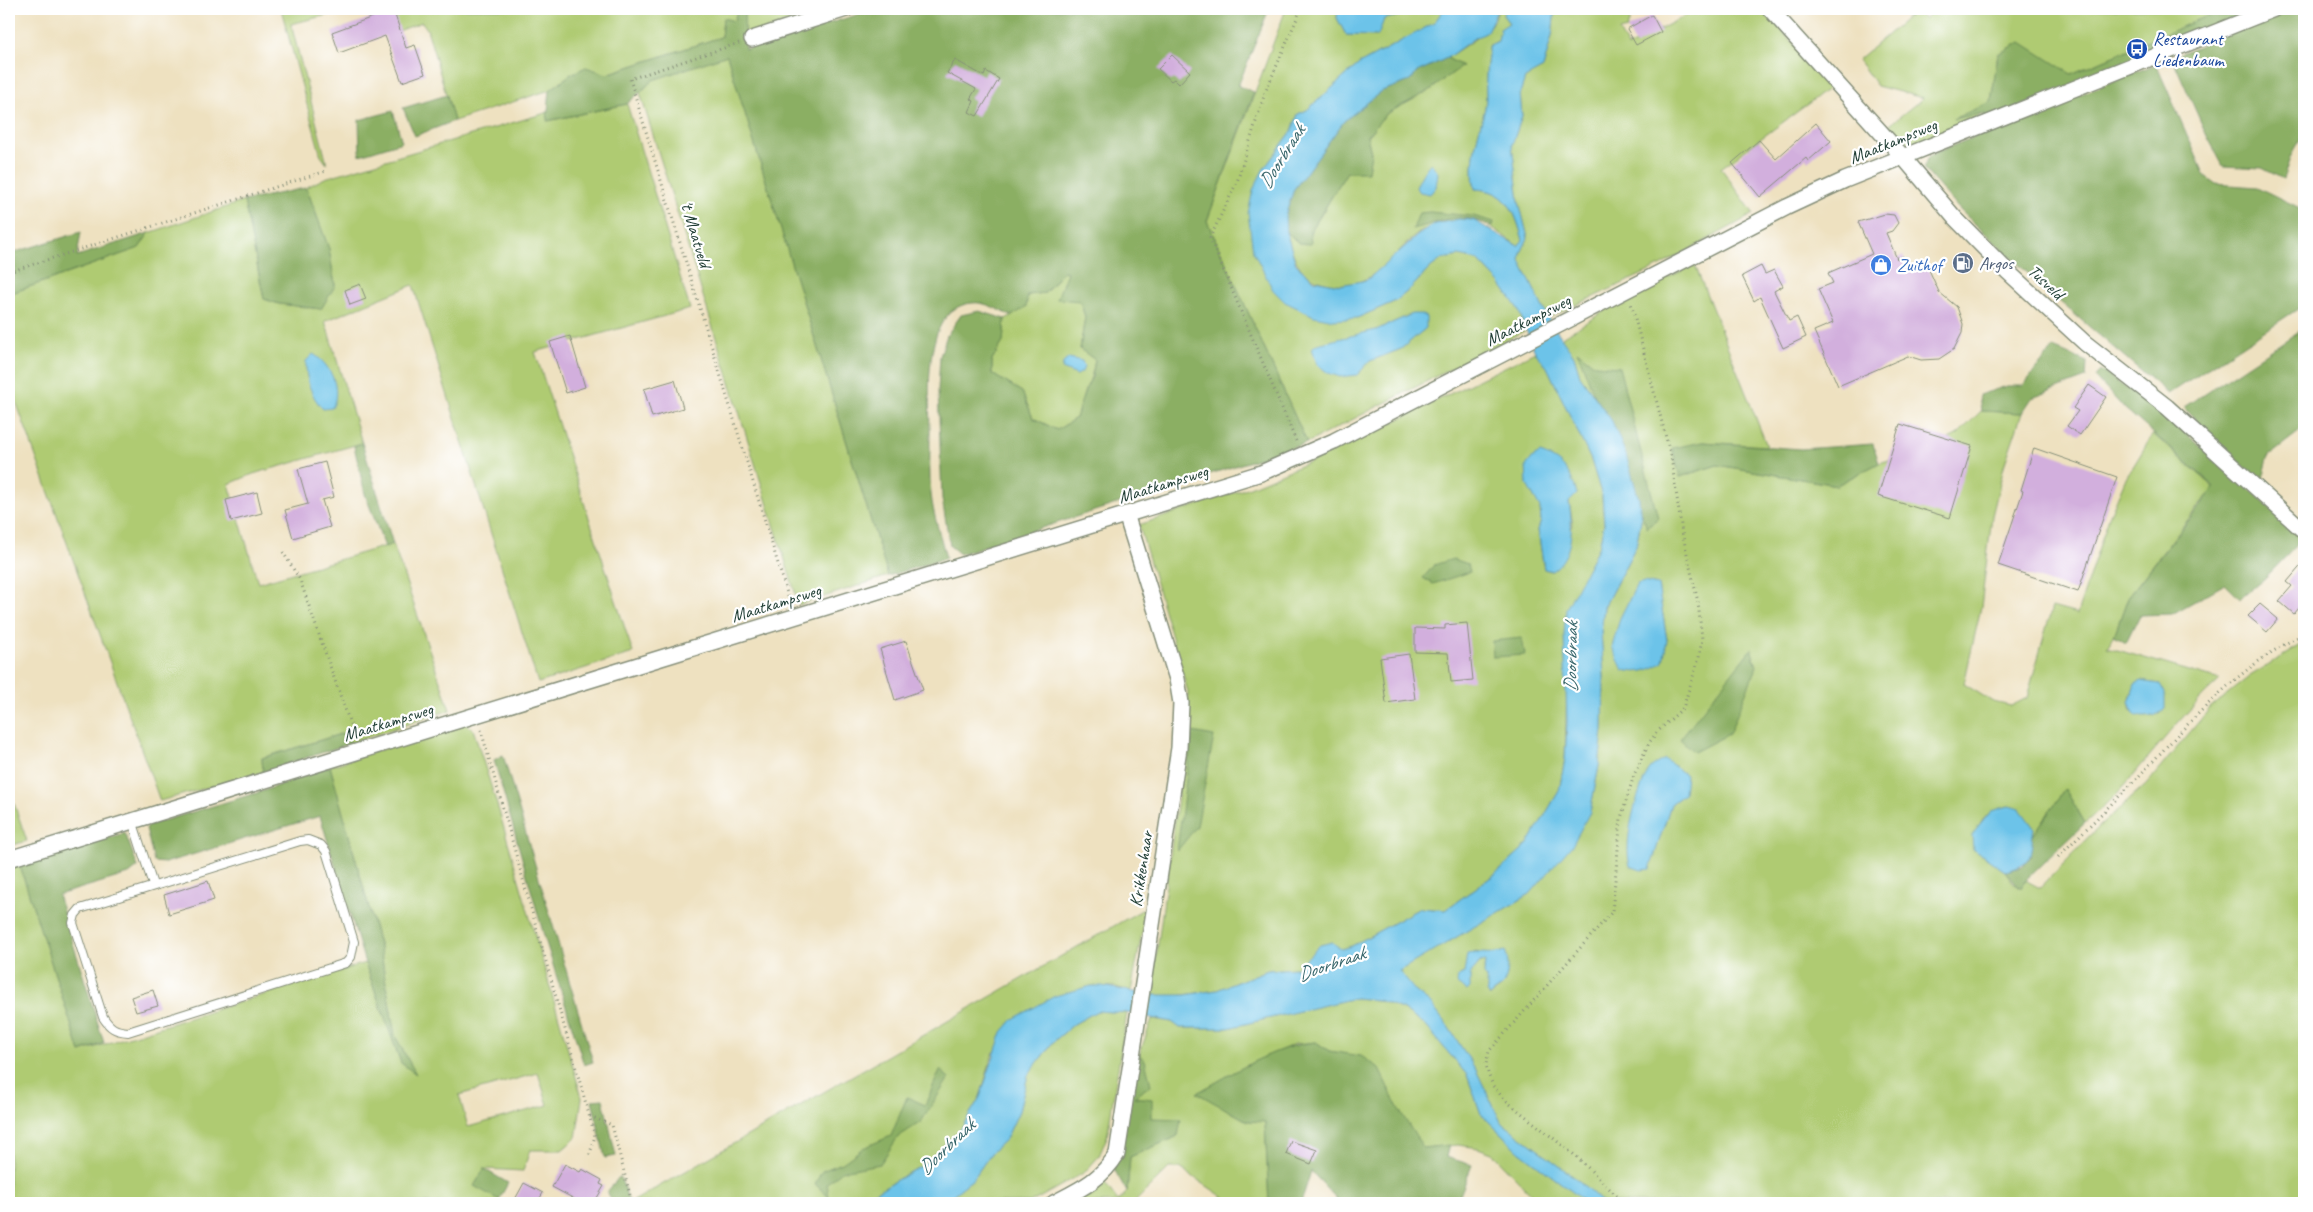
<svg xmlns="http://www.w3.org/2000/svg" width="2313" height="1212" font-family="Caveat,sans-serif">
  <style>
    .green { fill: #afcb72; stroke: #678453; fill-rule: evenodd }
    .forest { fill: #8baf64; stroke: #55764c }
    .water { fill: #6cc3e9; stroke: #46808e }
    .building { fill: #d2afdd }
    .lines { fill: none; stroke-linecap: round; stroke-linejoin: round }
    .lane-casing { stroke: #868f7a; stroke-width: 10 }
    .street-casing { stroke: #868f7a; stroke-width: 18 }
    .path { stroke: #868f7a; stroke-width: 3; stroke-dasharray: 1 4; stroke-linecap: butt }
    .lane { stroke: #fff; stroke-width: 8 }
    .street { stroke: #fff; stroke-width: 15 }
    .labels { text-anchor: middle; stroke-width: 4.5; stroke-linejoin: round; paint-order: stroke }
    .transit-label { font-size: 18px; fill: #164399; stroke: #fff; text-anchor: start }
    .street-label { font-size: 18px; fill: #1f3d34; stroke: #fff }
    .service-label { font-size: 18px; fill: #4e5e75; stroke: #fff; text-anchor: start }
    .shop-label { font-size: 18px; fill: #366cbe; stroke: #fff; text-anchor: start }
    .water-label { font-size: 19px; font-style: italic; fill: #36656a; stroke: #fff }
  </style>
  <rect width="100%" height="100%" fill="#fff"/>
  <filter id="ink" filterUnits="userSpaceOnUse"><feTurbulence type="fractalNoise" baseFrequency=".02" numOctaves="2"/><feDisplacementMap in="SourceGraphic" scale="10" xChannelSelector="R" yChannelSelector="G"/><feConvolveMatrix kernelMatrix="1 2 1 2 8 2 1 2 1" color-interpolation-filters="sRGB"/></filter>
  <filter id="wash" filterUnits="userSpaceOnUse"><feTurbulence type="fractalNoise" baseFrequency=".0096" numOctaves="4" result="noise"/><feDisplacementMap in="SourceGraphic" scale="20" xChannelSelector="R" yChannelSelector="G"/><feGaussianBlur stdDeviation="1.12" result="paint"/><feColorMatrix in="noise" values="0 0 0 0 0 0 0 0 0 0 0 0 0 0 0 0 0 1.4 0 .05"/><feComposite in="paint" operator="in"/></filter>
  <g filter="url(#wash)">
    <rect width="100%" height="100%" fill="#eee1c0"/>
    <!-- green -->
    <g class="green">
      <polygon points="281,9 351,9 291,24 327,164 321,156"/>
      <polygon points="392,9 738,9 734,21 723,19 721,37 607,74 594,72 571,74 550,90 454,121 427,29 422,22 396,32"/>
      <polygon points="744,9 830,9 743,37"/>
      <path d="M1286,9H1338L1337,18L1346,35L1377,36L1384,19L1399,16L1404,9H1444L1434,23L1359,64L1307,110L1298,114L1292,131L1263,170L1253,251L1357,318L1396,301L1410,289L1430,268L1442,259L1459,256L1478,260L1500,283L1518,309L1526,330L1307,443L1207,221ZM1412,314L1426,328L1401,349L1370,361L1354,336L1376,330Z"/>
      <path d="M1498,9H1505L1503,15L1509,23L1498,41L1488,46C1489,58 1486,66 1486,77C1485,88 1487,97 1485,108C1478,136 1469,160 1475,189C1508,190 1515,212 1523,240L1518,246C1506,238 1487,221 1472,220C1462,219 1442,221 1434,224C1394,242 1380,294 1329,283C1296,276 1295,259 1286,232L1299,243L1310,232L1321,215L1347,171L1371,153L1367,136L1386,114L1429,91L1462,66L1447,58C1464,45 1495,31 1498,9Z"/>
      <polygon points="1555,9 1633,9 1627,29 1619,31 1628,47 1697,9 1762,9 1832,86 1721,168 1754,214 1656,268 1548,318 1520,261 1521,253 1528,238 1519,202 1512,145 1522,116 1520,93 1525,77 1543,68 1552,36"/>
      <polygon points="1933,9 2224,9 2071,74 2020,43 1998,54 1991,102 1956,118 1985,113 1934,140 1912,147 1889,125 1923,98 1877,86 1858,60 1915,11 1925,19"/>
      <polygon points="727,55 888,576 799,605 640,93 652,80"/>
      <polygon points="627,104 690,309 535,352 633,653 538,683 413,285 325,321 362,443 253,474 229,484 258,583 393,544 450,710 351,743 344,733 262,758 263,772 160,801 9,382 9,294 139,248 149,233 244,201 264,299 279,304 321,309 335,285 329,249 308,192 305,188 325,178 549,112 548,121"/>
      <path d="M1695,265L1767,446L1703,442L1680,477L1717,465L1837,485L1879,463L1935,447L1958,434L1981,411L2022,413L2004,466L1992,516L1981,607L1964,684L1993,702L2011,706L2027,698L2052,607L2077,614L2109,517L2125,480L2153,434L2215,488L2200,504L2128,597L2114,636L2107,647L2220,680C2183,713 2154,752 2121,789C2110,801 2097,812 2085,823L2065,789L2032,837L2034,828L2009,806C1981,813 1979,822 1973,849L2005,871L2013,882L2021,887L2025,880L2040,888L2100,826L2146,785L2211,707L2250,676L2304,643V1203H1603L1578,1180L1501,1122L1476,1070L1449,1028L1430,1003L1416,992L1398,971L1530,894L1590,812L1599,766L1603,730L1604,677L1601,632L1604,607L1636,546L1641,520L1639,499L1612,421L1580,376L1574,356L1561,338L1632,294ZM1644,582L1658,585L1667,640ZM2141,681L2160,684L2131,711C2127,698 2132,690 2141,681ZM1675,766L1684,794L1671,804L1650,868ZM1505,951L1507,975L1501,988L1490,996L1487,991L1488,983L1484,969L1485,961L1480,962L1470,974L1458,976L1464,973L1475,952L1495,955Z"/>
      <path d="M1063,271L1067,272L1080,301L1085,317L1080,349L1095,360C1092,380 1082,398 1076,418L1057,430L1033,418L1022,392L992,374V360L1003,342L1005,319L1012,316L1028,295L1045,293Z"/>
      <path d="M1535,352L1547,367L1591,460L1602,496L1604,524L1599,546L1585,573L1567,681L1565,759L1559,791L1528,844L1494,875L1445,910L1420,908L1352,946L1341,949L1320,945L1297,968L1268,970L1217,990L1176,996L1151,995L1183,761L1188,692L1139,525L1250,487L1326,455ZM1569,502L1573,525L1552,571L1544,569L1538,530L1541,521L1540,508Z"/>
      <path d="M465,723L473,729L499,811L582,1098L576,1138L562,1150H530L523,1171L484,1169L501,1203H9V866L19,863L80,1052L365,963L401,1063L415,1073L395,1036L380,948L330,766ZM538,1073L548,1105L468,1127L459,1095Z"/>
      <polygon points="9,789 27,841 9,846"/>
      <polygon points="1147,907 1131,991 1115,987 1091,986 993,1053 980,1097 962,1127 923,1165 856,1203 630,1203"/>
      <polygon points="1354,998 1378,1000 1402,1009 1426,1026 1467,1075 1481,1114 1519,1151 1587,1203 1540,1203 1492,1153 1478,1148 1458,1145 1423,1148 1361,1057 1329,1051 1316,1042 1295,1044 1253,1062 1197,1093 1265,1122 1269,1203 1232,1203 1180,1168 1169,1168 1134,1203 1069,1203 1104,1182 1118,1201 1127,1192 1130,1157 1178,1136 1152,1118 1133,1097 1139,1055 1152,1019 1172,1022 1180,1028 1228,1028"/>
      <polygon points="1097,1011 1127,1013 1107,1137 1099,1156 1085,1172 1030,1203 936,1203 950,1197 973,1179 992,1152 1006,1139 1019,1111 1028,1075 1053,1042 1074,1024"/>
    </g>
    <!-- forest -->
    <g class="forest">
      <path d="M738,9H744L745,49L876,9H1269L1238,86L1254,92L1207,221L1307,443L960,554L950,546L942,499L938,390L940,356L947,335L961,315L979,311L1005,319L1003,342L992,360V374L1022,392L1033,418L1057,430L1076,418L1085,390L1092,377L1095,360L1080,349L1085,317L1080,301L1057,299L1067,272L1063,271L1045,293L1028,295L1026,307L1012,316C1000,311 985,301 972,303C920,308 930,397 930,433C930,453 929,474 931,494C933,515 941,537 946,558L888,576L727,55L653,80L627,104L547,121L550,90L571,74L586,67L607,74L721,37L723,18L734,21Z"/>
      <polygon points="2224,9 2255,9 1981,123 1985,113 1953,119 1991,102 1998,54 2021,42 2071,74"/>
      <path d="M2289,9H2301L2304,14V138C2292,144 2288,166 2283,179L2262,168L2223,166L2207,136L2172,57Z"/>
      <polygon points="1447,58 1462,66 1429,91 1386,114 1367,136 1371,153 1368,172 1347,172 1310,232 1311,244 1299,243 1286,232 1285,216 1294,189 1344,121 1382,91 1410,81 1417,72"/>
      <polygon points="2156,64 2205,176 2216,184 2257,187 2304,210 2304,305 2168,394 2045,289 1959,209 1923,168 1928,157 1937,152"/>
      <polygon points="447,95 454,121 415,136 403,108"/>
      <polygon points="393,111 402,142 360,155 359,120"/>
      <polygon points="305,188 308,192 329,249 335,286 321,309 279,304 264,299 244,201"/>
      <path d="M1430,212L1473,216L1494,222L1493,227C1457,210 1448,220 1413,229L1419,213Z"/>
      <polygon points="81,232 77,256 149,233 139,248 9,294 9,254"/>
      <polygon points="2304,328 2304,428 2269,455 2262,482 2213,439 2184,407"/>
      <polygon points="2053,348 2087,362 2086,378 2032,398 2022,413 1981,411 1979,395 2007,386 2023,386"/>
      <polygon points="1577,351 1595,365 1619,367 1658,518 1647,528"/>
      <polygon points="2100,370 2161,412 2282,517 2303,539 2265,578 2240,599 2225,584 2172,614 2140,615 2126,643 2114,636 2128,597 2215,487 2123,407 2095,377"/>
      <polygon points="1703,442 1801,449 1873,444 1879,463 1837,485 1717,465 1680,477 1672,448"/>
      <polygon points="362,443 393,544 385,547 365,494 354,446"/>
      <polygon points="1453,559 1468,564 1470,572 1433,584 1423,578 1434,565"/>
      <polygon points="1522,638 1525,655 1493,657 1492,641"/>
      <polygon points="1751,649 1757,666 1729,734 1694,752 1680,739"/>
      <polygon points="1192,732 1214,736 1197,826 1177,851"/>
      <polygon points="344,733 351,743 263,772 262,758"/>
      <polygon points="503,755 593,1062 584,1065 545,939 494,760"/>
      <polygon points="330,766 380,948 395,1036 416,1074 401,1063 365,963 320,816 165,863 154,862 146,828 149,825 263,791"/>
      <polygon points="2065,789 2085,823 2025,880 2021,888 2005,871 2023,867 2030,857 2032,837"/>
      <polygon points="125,833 138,867 129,874 58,895 104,1043 80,1052 19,863"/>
      <path d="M1316,1042L1329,1051L1361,1056L1378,1067L1398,1108L1423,1148L1449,1145L1446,1157L1472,1165L1457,1203H1337L1336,1198L1311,1171L1301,1203H1269L1265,1122L1247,1121L1197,1093C1234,1073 1273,1046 1316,1042Z"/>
      <polygon points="1139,1055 1145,1060 1151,1085 1134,1097 1152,1099 1152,1118 1181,1119 1178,1136 1130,1157 1127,1192 1114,1169"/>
      <polygon points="940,1070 949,1078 921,1122 898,1137 880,1164 842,1171 827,1183 829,1197 815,1184 822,1171 844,1162 863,1148 891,1136 907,1097 925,1105"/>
      <polygon points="603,1099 616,1156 605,1158 592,1100"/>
      <polygon points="484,1169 508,1183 499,1200 474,1186"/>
      <polygon points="620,1176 629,1202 630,1203 613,1203 607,1192"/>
    </g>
    <!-- water -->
    <g class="water">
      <polygon points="1338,9 1404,9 1399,16 1384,19 1378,36 1346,35 1337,18"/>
      <path d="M1444,9H1498L1486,33L1473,39L1447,58L1417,72L1410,81L1382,91L1344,121L1294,189L1285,216L1286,232L1296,264L1314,280L1340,285L1367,280L1418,235L1435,224L1459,219L1473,220L1518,246L1523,240C1515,212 1508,190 1475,189C1469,160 1478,136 1485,108C1487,97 1485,88 1486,77C1486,66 1489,57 1488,46L1498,41L1500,29L1509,23L1503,15L1505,9H1555L1552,36L1543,68L1525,78L1520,93L1522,116L1512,145L1519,202L1528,238L1521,253L1520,261L1548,318L1574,356L1580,376L1612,421L1626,455L1639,499L1641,520L1636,546L1604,607L1601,632L1604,677L1603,730L1599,766L1590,812L1573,844L1530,894L1399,971L1416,992L1430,1003L1449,1028L1476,1070L1501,1122L1578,1180L1603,1203H1587L1519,1151L1481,1114L1467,1075L1426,1026L1402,1009L1378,1000L1355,998L1228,1028H1180L1172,1022L1127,1013L1097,1011L1074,1024L1053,1042L1028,1075L1019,1111L1006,1139L992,1152L973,1179L950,1197L936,1203H856L923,1165L940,1150L962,1127L980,1097L1002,1032L1013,1019L1055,996L1091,986H1102L1151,995H1185L1217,990L1268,970L1297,968L1320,945L1332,942L1341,949L1352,946L1420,908L1445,910L1494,875L1528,844L1559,791L1565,759L1567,722L1564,635L1566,609L1599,546L1604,524L1602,496L1591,460L1547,367L1535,352L1518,309L1500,283L1478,260L1459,256L1442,259L1430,268L1410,289L1396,301L1357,318L1334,320L1314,316L1285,302L1273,290L1253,251L1248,213L1253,190L1263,170L1292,131L1298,114L1307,110L1359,64L1434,23Z"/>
      <path d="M1431,163L1438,173L1436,187L1430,194L1420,192L1416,188C1418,181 1426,167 1431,163Z"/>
      <polygon points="1412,314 1420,314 1426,317 1426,328 1401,349 1370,361 1357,375 1340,377 1328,373 1317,364 1312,348 1317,344 1376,330"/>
      <path d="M313,354C331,364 342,390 332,408L323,409C311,397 305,378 306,361Z"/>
      <polygon points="1069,358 1082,361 1084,367 1082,372 1077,375 1062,369 1063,363"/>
      <path d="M1540,453C1562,460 1571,472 1577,494L1569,502C1573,526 1574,556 1552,571L1544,569L1538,530L1541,521L1540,508L1527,485L1526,466L1533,457Z"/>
      <path d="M1644,582L1658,585L1667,640L1663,662C1649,671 1640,674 1623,670L1612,647L1620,618L1637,584Z"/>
      <path d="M2141,681L2160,684L2165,693V709C2157,717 2144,719 2134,715L2129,702L2135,684Z"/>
      <path d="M1665,759L1686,775L1684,794L1671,804L1650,869L1641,870L1630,866C1623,842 1636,793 1649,770C1652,765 1660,762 1665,759Z"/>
      <path d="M2009,806L2020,809L2034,828C2029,856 2036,864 2005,871L1973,849L1972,835L1991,811Z"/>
      <path d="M1505,951C1510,961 1509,981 1499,989C1496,991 1493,993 1490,996L1487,991V978L1484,975L1485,961L1480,962L1470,974V988L1467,991L1457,984L1458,976L1464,973L1467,954C1481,951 1492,956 1505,951Z"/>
    </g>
    <g id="blocks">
      <!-- building -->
      <g class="building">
        <polygon points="370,9 393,9 406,48 415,45 425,74 402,82 385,36 339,53 332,32 373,17"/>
        <polygon points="1652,15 1661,32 1636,45 1627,29"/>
        <polygon points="1172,55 1190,72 1179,84 1174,79 1171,81 1158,69"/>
        <polygon points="955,60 984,76 986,71 999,79 977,116 969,112 974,101 970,99 976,89 947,73"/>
        <polygon points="1816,123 1831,141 1808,161 1806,158 1760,197 1732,163 1759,140 1776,159"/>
        <polygon points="1885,214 1894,215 1898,223 1892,231 1886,233 1897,259 1903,256 1909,270 1926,263 1939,292 1957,307 1963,324 1962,333 1954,349 1939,359 1921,360 1908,356 1838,386 1814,331 1833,323 1818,289 1833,283 1828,273 1872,254 1858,222"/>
        <polygon points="1761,266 1765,274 1774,270 1783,286 1774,291 1789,321 1797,317 1806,337 1783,348 1760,297 1754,301 1742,276"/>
        <polygon points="360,284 366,299 350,305 345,290"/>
        <polygon points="570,336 585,387 566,393 550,342"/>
        <polygon points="675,380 683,408 652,417 644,389"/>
        <polygon points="2089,385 2106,397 2080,435 2067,426 2078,411 2073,408"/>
        <polygon points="1900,424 1972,446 1950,518 1878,496"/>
        <polygon points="2034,448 2117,477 2078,592 1998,565 2023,491 2021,490"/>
        <polygon points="325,462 334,497 322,500 330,527 293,538 285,510 308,504 298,469"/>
        <polygon points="257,492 262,513 231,521 226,500"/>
        <polygon points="2304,562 2304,602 2294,614 2279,601 2292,586 2287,582"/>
        <polygon points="2260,604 2278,619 2267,632 2248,616"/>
        <polygon points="1467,623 1473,680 1451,682 1448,653 1415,652 1415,628 1445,629 1445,625"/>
        <polygon points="906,641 923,690 895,700 880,649"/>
        <polygon points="1409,654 1415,699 1386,703 1380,658"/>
        <polygon points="208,881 214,900 169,914 164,895"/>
        <polygon points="153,990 158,1006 136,1012 131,997"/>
        <polygon points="1291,1141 1317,1150 1311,1164 1286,1154"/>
        <polygon points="565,1164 580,1172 582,1169 602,1180 600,1184 604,1186 594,1203 582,1203 552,1187"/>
        <polygon points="524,1183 543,1193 537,1203 513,1203"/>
      </g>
    </g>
  </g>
  <g filter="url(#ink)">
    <use href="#blocks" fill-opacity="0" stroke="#868f7a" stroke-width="1"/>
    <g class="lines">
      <!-- lane casing -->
      <g class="lane-casing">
        <g id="lane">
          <polyline points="132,820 153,885"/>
          <path d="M308,840L321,845L326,851L354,942L351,957L346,963L128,1032C115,1031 110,1028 103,1017L73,923L75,915L80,909L300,841Z"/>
        </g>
      </g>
      <!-- street casing -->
      <g class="street-casing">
        <g id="street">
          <polyline points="1770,9 1903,157 1954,217 2008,272 2085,343 2167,407 2304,531"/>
          <polyline points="752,39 846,9"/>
          <polyline points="9,859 1261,473 1334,441 1787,207 1845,180 2274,9"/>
          <path d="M1054,1203C1081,1189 1101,1180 1117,1154L1179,748L1181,703L1177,679L1126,514"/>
        </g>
      </g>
      <!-- path -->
      <g class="path">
        <polyline points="739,43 630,79 790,603"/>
        <polyline points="9,272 326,171"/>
        <polyline points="1296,441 1210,238 1237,182 1265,93 1301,9"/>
        <polyline points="283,552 300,580 355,738"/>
        <polyline points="481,730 595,1136 589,1157"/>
        <path d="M2058,857C2085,830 2113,803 2140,775C2189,723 2238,666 2304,634"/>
        <polyline points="590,1116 612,1125 632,1203"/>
        <polyline points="1624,1203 1577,1157 1505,1100 1493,1086 1488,1073 1486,1064 1489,1051 1612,912 1621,818 1634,775 1649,743 1657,732 1683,708 1699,658 1702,639 1698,602 1682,532 1671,457 1631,303"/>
      </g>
      <!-- lane -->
      <use href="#lane" class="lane"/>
      <!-- street -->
      <use href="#street" class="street"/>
    </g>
  </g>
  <!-- icons -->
  <defs>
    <g id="bus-disc" transform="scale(1.125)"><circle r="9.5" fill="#1a4fb4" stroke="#fff"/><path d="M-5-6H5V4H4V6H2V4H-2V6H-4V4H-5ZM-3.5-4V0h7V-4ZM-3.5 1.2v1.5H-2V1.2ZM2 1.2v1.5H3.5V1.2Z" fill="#fff"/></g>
    <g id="fuel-disc" transform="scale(1.125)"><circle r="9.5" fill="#5c6f8a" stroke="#fff"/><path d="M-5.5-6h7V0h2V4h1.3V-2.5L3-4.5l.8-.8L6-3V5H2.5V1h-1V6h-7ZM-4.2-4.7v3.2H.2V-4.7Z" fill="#fff"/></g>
    <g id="shop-disc" transform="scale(1.125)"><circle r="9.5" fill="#3f7fe0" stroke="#fff"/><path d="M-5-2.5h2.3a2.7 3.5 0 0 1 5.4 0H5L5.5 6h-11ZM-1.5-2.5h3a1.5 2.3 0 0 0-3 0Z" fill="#fff"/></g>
  </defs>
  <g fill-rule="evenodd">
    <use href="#bus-disc" x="2137" y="49"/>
    <use href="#fuel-disc" x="1963" y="263"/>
    <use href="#shop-disc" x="1881" y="265"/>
  </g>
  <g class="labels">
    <!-- transit labels -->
    <g class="transit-label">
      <text x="2153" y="45">Restaurant<tspan x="2153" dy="21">Liedenbaum</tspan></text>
    </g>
    <!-- street labels -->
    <g class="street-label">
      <text transform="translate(1893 141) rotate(-22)" y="6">Maatkampsweg</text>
      <text transform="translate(696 234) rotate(73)" y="6">'t Maatveld</text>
      <text transform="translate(2046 282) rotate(43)" y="6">Tusveld</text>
      <text transform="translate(1528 320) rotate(-27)" y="6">Maatkampsweg</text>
      <text transform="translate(1163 484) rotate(-17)" y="6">Maatkampsweg</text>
      <text transform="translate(776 603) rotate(-17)" y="6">Maatkampsweg</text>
      <text transform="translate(388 722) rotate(-17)" y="6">Maatkampsweg</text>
      <text transform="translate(1141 869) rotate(-81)" y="6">Krikkenhaar</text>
    </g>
    <!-- service labels -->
    <g class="service-label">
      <text x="1979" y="269">Argos</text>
    </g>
    <!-- shop labels -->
    <g class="shop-label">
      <text x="1897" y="271">Zuithof</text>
    </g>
    <!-- water labels -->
    <g class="water-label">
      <text transform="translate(1281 156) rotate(-58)" y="7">Doorbraak</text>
      <text transform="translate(1570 657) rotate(-89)" y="7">Doorbraak</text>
      <text transform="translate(1331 963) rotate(-19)" y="7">Doorbraak</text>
      <text transform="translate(946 1146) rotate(-44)" y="7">Doorbraak</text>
    </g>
  </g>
  <!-- margin -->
  <rect width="2313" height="1212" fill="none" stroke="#fff" stroke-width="30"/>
</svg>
